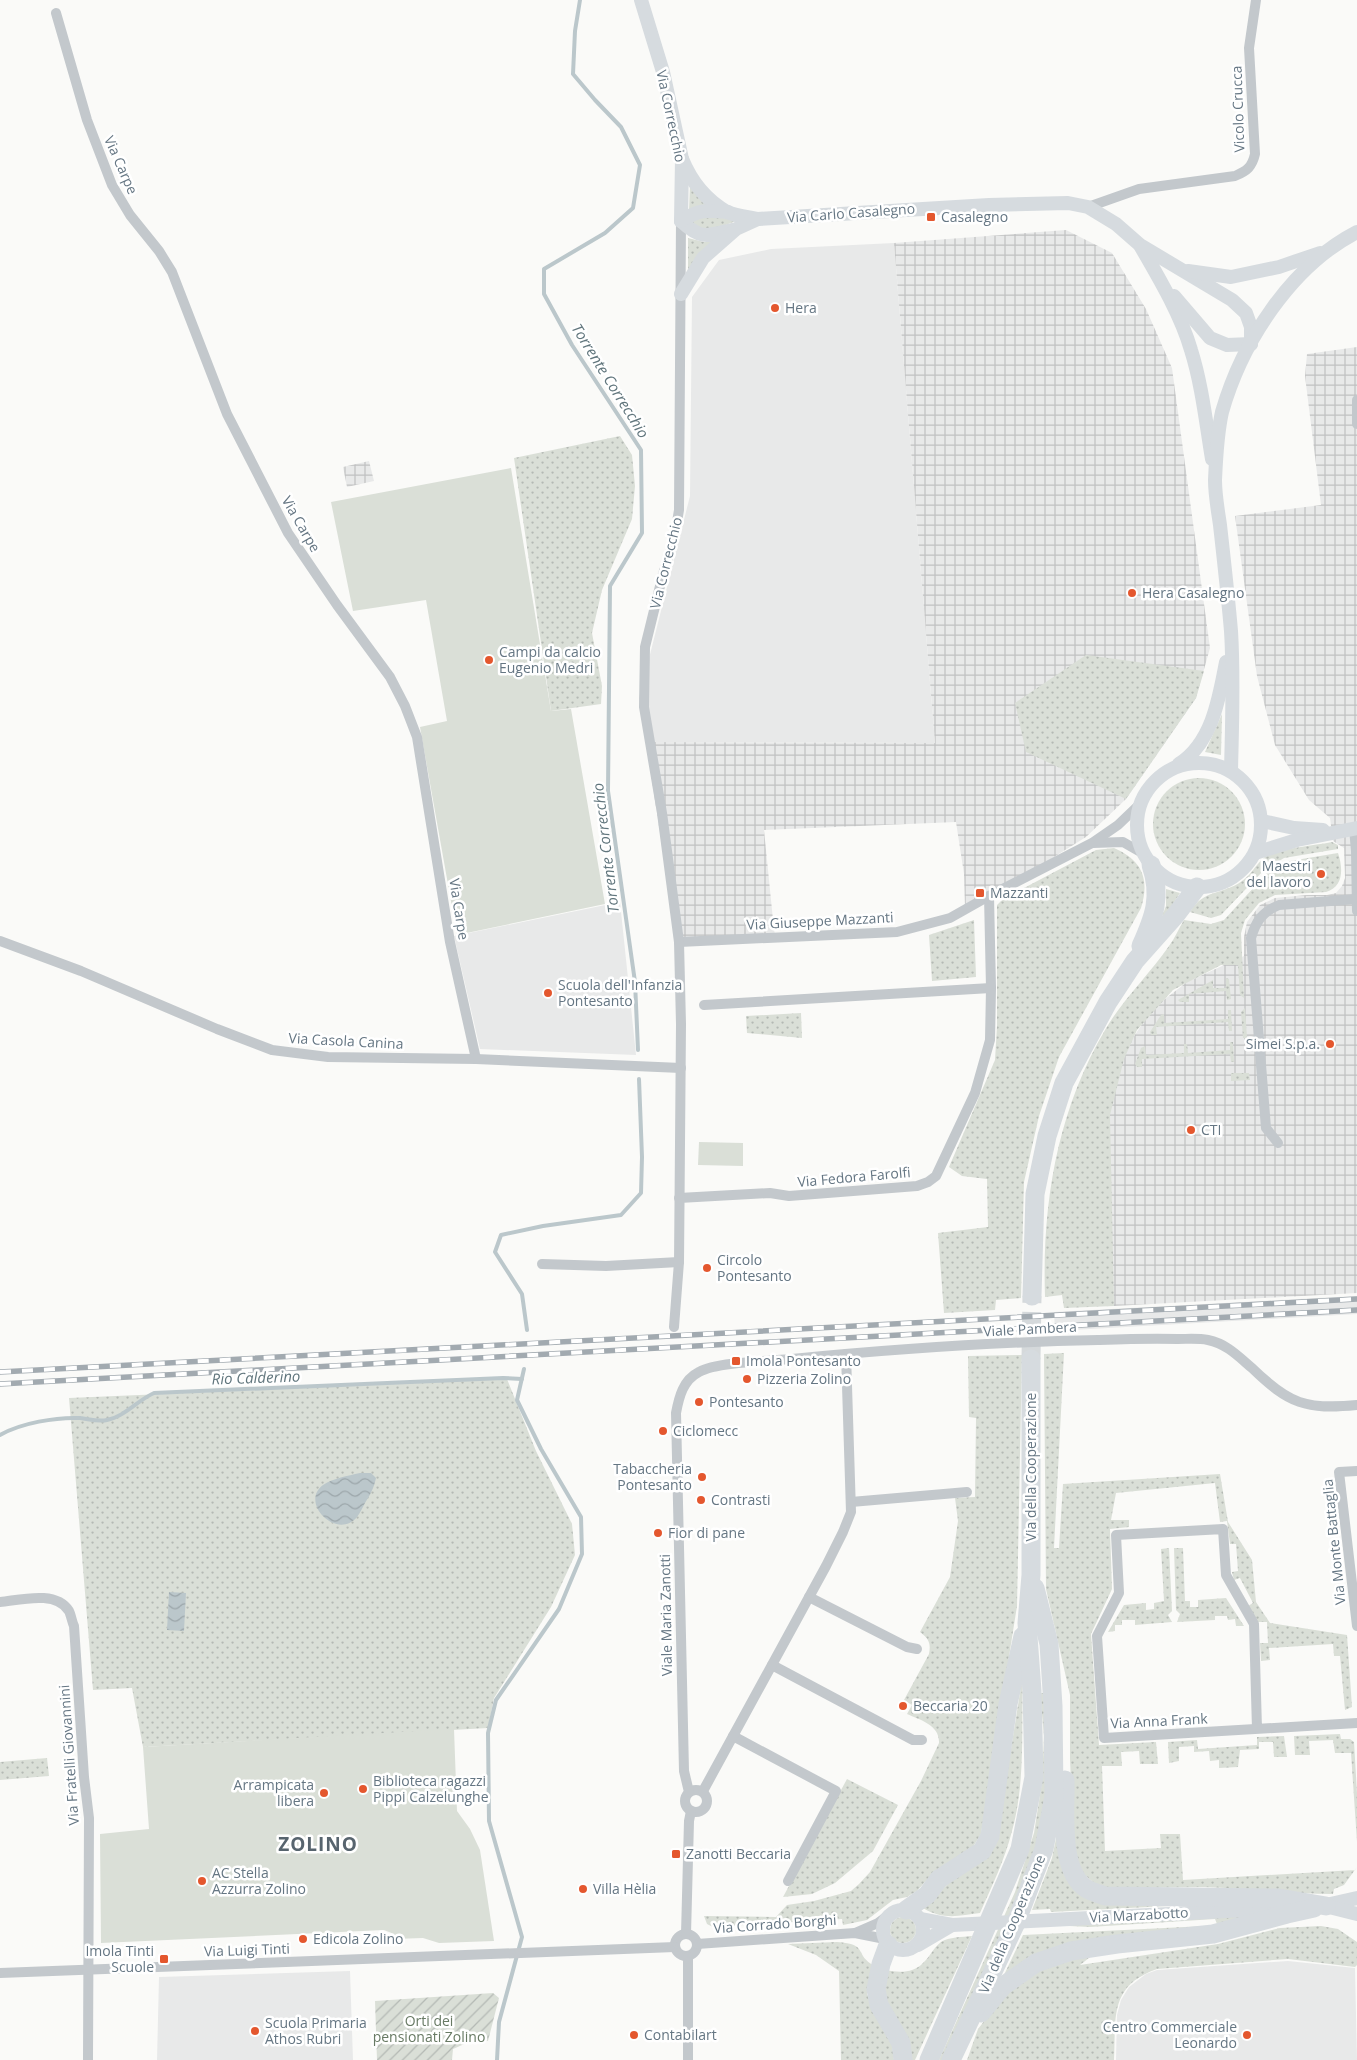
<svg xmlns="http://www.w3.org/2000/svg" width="1357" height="2060" font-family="'Open Sans',sans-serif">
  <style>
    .built { fill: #e8e9e9 }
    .industrial { fill: url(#industrial-grid) }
    .grass { fill: url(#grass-dots) }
    .garden { fill: url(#garden-furrows) }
    .pitch { fill: #dadfd7 }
    .water { fill: url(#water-waves) }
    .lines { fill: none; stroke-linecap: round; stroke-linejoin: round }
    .stream { stroke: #bbc7cb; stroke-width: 4 }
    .highway-tunnel { stroke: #d5d9db; stroke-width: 19; stroke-dasharray: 19 9; stroke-linecap: butt }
    .street { stroke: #c3c8cc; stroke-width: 10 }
    .secondary { stroke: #d6dbdf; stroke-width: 14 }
    .highway { stroke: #d6dbdf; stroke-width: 19 }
    .rail-casing { stroke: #a2aab0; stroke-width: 5.5 }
    .rail { stroke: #fff; stroke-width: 4; stroke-dasharray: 11; stroke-linecap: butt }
    .poi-dot { fill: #e4572e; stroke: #fff; stroke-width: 2 }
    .labels { text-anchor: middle; stroke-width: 5; stroke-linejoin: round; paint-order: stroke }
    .street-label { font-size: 14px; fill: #657683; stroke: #fff }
    .poi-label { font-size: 14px; fill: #657683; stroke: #fff; text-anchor: start }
    .park-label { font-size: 14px; fill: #687a64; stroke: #fff }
    .water-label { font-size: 15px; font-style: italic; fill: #60757c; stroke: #fff }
    .district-label { font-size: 19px; font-weight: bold; letter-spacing: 1px; fill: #57646e; stroke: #fff }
  </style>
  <defs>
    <pattern id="industrial-grid" width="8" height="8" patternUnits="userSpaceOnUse" patternTransform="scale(1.25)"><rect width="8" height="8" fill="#e8e9e9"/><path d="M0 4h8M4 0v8" fill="none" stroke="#c0c1c2"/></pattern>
    <pattern id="grass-dots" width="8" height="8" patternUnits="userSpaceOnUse" patternTransform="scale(1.25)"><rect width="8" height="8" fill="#dadfd7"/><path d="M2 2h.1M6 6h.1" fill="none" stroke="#b4b9b4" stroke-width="1.8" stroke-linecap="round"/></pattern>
    <pattern id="garden-furrows" width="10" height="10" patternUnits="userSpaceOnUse" patternTransform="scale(1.25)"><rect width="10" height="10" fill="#dadfd7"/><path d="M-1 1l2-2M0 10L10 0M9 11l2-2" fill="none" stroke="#b4b9b4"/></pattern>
    <pattern id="water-waves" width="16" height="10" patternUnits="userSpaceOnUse" patternTransform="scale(1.25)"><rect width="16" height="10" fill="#bbc7cb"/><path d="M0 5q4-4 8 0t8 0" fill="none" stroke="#9ca6aa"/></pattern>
  </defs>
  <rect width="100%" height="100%" fill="#fafaf8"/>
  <!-- built -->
  <g class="built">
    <polygon points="894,243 935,743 646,742 639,698 690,496 692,297 719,260 771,249"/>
    <polygon points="620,902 636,1055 480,1049 454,936"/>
    <polygon points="1357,1296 1357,1314 1055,1331 1054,1312"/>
    <polygon points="1288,1961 1355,1968 1357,2060 1116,2060 1117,2015 1121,2000 1129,1987 1146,1974 1157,1970"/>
    <polygon points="350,1971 353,2060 157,2060 159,1977"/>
  </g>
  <!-- industrial -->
  <g class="industrial">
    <polygon points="1066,230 1112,253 1146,309 1172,368 1210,648 1196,698 1126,799 1086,837 1017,880 965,908 964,874 956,822 764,830 775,940 675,941 674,924 646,742 935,743 894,243"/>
    <polygon points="1357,347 1357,1293 1114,1306 1100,1116 1127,1047 1152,1009 1187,982 1244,956 1244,937 1247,922 1260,905 1275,898 1307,895 1327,895 1336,893 1342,886 1345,878 1344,848 1333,841 1330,818 1309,800 1275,745 1257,676 1235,516 1321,505 1305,376 1307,354"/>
    <polygon points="369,461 374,481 347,487 343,467"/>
  </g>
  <!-- grass -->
  <g class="grass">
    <polygon points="690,185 715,208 689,211"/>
    <polygon points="701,214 738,220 716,229 698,231 692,222"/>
    <polygon points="688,238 704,242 720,239 688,272"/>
    <polygon points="620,436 632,455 635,486 632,519 602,590 592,633 602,686 601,704 551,711 514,458"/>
    <polygon points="1086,655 1204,671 1196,698 1126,799 1026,752 1015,703"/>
    <polygon points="1222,714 1221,755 1205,752"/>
    <circle cx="1199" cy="824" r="46"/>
    <path d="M1332,842L1338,845V849L1284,858L1264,870L1221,915L1211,918L1190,912C1203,889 1223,895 1242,881C1253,874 1258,859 1270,854C1289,847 1312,846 1332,842Z"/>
    <path d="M1114,848C1142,860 1150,879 1141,908L1059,1057L1039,1116L1024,1182L1021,1298L996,1300L995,1310L944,1313L938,1233L988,1227L987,1179L962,1176L949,1167L995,1060L997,1026V905L1003,899L1096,850Z"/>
    <path d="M1338,853C1343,868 1344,887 1326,892L1275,895L1259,903L1245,920L1241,933L1244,998L1240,995L1238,965H1221L1173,990L1137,1030L1124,1059L1110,1115L1114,1306L1064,1308L1062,1295L1045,1297C1042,1203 1057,1112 1105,1030C1123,999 1149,975 1169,946C1175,938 1179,928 1184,920L1211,924L1224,920L1267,873L1284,862Z"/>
    <polygon points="1166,889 1180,893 1157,929 1166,906"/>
    <polygon points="974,920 976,977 932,981 929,935"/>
    <polygon points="1226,978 1229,979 1231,999 1227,1000 1226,991 1189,994 1189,1002 1180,1002 1178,1000 1213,980 1213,988 1226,988"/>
    <polygon points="1245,1008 1247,1038 1243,1038 1241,1012"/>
    <polygon points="1228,1010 1231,1010 1232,1031 1229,1031 1228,1022 1156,1027 1157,1035 1151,1035 1150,1032 1161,1015 1164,1014 1164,1023 1228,1019"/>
    <polygon points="801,1013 802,1038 747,1033 746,1016"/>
    <polygon points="1230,1042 1233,1042 1234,1062 1231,1062 1230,1054 1142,1059 1142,1067 1137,1067 1135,1064 1141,1048 1145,1046 1146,1055 1184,1053 1184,1044 1187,1044 1188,1053 1230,1050"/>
    <polygon points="1231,1073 1249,1073 1250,1080 1231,1081"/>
    <path d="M1064,1353L1054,1548H1059L1063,1484L1220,1474L1228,1522L1252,1560L1256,1602L1270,1623L1347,1635L1352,1707L1345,1710L1340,1656H1334L1333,1644L1269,1648L1270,1660L1261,1661L1260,1643H1268L1267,1622H1258L1248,1606L1253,1603L1240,1578L1234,1580L1232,1572L1238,1571L1236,1544H1230L1227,1521L1220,1522L1215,1483L1116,1493L1111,1520H1129V1527L1110,1529L1112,1589L1091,1634L1099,1745L1156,1742L1158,1764H1140L1139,1751L1121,1752L1122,1766H1102L1105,1851L1161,1848L1160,1834H1180L1183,1880L1355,1870L1357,1867L1344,1885L1334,1889L1333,1894C1290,1894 1247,1888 1204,1887C1169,1887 1135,1888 1101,1889L1080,1871L1074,1853L1070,1759V1695L1046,1589L1044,1354Z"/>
    <path d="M1022,1355L1017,1606L981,1834L973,1847L925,1882L917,1891L907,1897L893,1900L867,1920L843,1925L842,1919L713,1927L707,1924L704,1916L776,1917L787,1905L814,1901L851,1891L859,1884L870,1872L921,1781L939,1743C940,1725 920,1720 907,1714L912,1705L904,1700L929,1654C931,1643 929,1639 920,1632L950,1577L958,1521L955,1498L975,1497L976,1418L969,1417L968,1356Z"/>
    <polygon points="507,1379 536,1451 572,1524 575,1555 551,1607 494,1698 488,1728 143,1747 132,1688 93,1690 69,1398"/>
    <polygon points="1169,1548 1172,1611 1168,1615 1172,1622 1135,1625 1135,1620 1122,1620 1122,1625 1115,1625 1115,1631 1108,1632 1124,1605 1146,1603 1146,1610 1154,1609 1154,1603 1164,1601 1161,1549"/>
    <polygon points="1174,1548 1183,1548 1185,1601 1190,1601 1190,1607 1198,1607 1198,1600 1226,1598 1244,1626 1236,1626 1235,1619 1228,1620 1227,1616 1215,1616 1215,1620 1177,1622 1180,1614 1176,1610"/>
    <path d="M1023,1674C1021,1725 1026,1781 1012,1831C1005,1859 992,1886 980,1913C958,1916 943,1920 923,1908L997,1836Z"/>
    <polygon points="1040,1693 1046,1693 1048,1783 1040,1834 1020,1894 945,2060 939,2060 1015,1892 1034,1833 1042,1782 1044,1736"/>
    <polygon points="1340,1734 1341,1739 1350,1739 1354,1742 1357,1793 1357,1842 1351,1753 1335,1753 1333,1740 1309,1741 1310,1755 1295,1755 1294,1736"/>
    <polygon points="1284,1736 1287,1757 1274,1757 1273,1742 1259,1742 1259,1749 1240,1750 1238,1767 1219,1768 1219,1760 1210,1761 1209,1751 1194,1752 1194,1746 1179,1747 1179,1761 1169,1763 1168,1742 1197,1740 1198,1749 1257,1745 1257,1737"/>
    <polygon points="47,1758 49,1776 0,1780 0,1762"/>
    <polygon points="847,1779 898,1805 873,1851 835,1883 812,1894 783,1897"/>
    <polygon points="1058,1829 1073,1887 1225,1903 1051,1912 1050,1909 1032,1910 1052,1858"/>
    <polygon points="1254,1914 1217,1924 1215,1919 1090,1927 1048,1925"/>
    <circle cx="903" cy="1930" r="13"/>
    <polygon points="1205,1926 1003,1977 1023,1935"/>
    <path d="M1321,1926L1338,1929L1357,1942V1965L1355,1967L1288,1959L1157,1969C1109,1986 1116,2017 1114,2060H967L978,2029L1006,1993L1039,1969L1094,1954L1080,1965L1218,1944L1280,1928Z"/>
    <path d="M972,1936L915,2060H910C911,2026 895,2027 886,2002C882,1992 885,1981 886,1970C899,1973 914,1973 923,1963C930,1957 933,1948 941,1942C949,1937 962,1937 972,1936Z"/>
    <path d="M837,1942C870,1944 853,1955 875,1966L868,1984L867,1994L892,2043L894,2060H841L839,1971L816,1955L788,1944Z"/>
  </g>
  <!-- garden -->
  <polygon class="garden" points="493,1993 499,1998 488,2041 469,2042 453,2049 452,2060 377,2060 375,2001"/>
  <!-- pitch -->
  <g class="pitch">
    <polygon points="511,468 551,711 571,709 605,904 457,935 420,727 447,721 426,600 353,611 331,502"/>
    <polygon points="699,1142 743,1143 743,1166 698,1165"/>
    <polygon points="454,1729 457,1811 470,1829 480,1850 494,1941 439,1943 423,1938 394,1939 394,1934 384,1930 101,1943 100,1834 149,1829 143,1747"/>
  </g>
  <!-- water -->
  <g class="water">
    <path d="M360,1473H371L376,1478C374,1488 370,1495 365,1503C363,1507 360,1513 357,1517C337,1541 299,1503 323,1485C334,1478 347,1476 360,1473Z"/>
    <polygon points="169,1592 186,1593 184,1631 167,1630"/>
  </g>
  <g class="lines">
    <!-- stream -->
    <g class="stream">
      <polyline points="580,0 575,31 573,74 595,100 621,127 640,165 633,208 605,233 544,269 544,294 572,345 641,450 642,533 610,586 608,791 635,982 638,1050"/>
      <polyline points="527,1330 522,1294 495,1252 501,1235 543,1226 621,1215 641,1193 642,1157 639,1079"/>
      <path d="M0,1435C21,1423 56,1417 80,1418C89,1419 98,1422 107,1420C124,1417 138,1400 154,1393L503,1378L522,1379"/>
      <polyline points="497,2060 499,2022 522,1937 489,1821 488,1733 496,1700 559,1609 582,1554 581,1517 541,1449 517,1400 524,1369"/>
    </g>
    <!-- highway-tunnel -->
    <polyline class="highway-tunnel" points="1031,1359 1032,1296"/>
    <!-- street -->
    <g class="street">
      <polyline points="56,13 87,120 112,185 130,215 159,251 172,272 227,414 288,533 337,605 390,677 405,706 417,737 450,942 476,1059"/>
      <path d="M1088,207L1139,189L1235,176C1247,171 1252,167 1255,154L1249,48L1256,0"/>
      <polyline points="1357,400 1357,424"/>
      <polyline points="1354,828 1356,851 1357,911"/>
      <polyline points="1093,843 1123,842 1144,854"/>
      <polyline points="0,941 81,971 217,1029 272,1050 328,1057 476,1059 681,1068"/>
      <polyline points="679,942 897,932 950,918 989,896 1092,843 1118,825 1141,803"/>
      <polyline points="704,1005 991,988"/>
      <path d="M1278,1143L1266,1128L1251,938C1256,921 1262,912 1279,905L1356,899"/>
      <polyline points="679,1198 770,1193 789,1196 917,1186 928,1182 936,1176 975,1093 990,1040 991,988 989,896"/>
      <polyline points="542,1264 606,1266 679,1262"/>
      <polyline points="674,1327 679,1262 681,1024 679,942 662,813 644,707 645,647 663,574 674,540 679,510 681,221"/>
      <polyline points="1357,1471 1339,1472 1357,1626"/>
      <polyline points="851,1502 967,1492"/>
      <polyline points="809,1597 907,1647 917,1649"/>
      <path d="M0,1602C20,1600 56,1590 69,1611C71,1615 72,1622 74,1626L84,1777L89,1818L88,2060"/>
      <polyline points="772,1665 913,1740 922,1740"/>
      <polyline points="1257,1729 1254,1624 1226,1575 1223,1529 1116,1535 1119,1593 1097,1636 1104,1738 1357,1723"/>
      <polyline points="733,1736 836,1791 788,1881"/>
      <circle cx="696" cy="1801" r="11"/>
      <polyline points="703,1791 826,1566 843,1532 851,1512 846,1354"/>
      <path d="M689,1792L684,1771L676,1413C679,1397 683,1380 699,1372C716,1362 770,1361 792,1359C894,1349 996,1342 1098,1340C1125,1339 1151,1338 1178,1339C1188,1339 1198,1338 1208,1340C1227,1344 1238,1356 1252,1368C1289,1404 1306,1410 1357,1405"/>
      <polyline points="855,1933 878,1923 890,1914"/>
      <circle cx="686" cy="1945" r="11"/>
      <polyline points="686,1934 689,1821 691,1811"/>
      <polyline points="697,1944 855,1933 885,1939"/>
      <polyline points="688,1957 688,2060"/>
      <polyline points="0,1973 675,1947"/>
    </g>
    <!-- secondary -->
    <g class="secondary">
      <polyline points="641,0 663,72 682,159 681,221"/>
      <path d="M682,159C691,181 706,200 727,212C736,216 748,217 758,219L989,205L1068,203L1088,207L1116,224L1140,245L1232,300L1246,313L1251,327V344"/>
      <path d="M681,221C701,240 707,236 732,230"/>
      <path d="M681,221C699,209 707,210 728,212"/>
      <path d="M1141,247C1159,278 1181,315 1191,350C1202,385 1206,423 1212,459"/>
      <polyline points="1188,271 1231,277 1279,267 1320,253"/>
      <polyline points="681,294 703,258 736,229 758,219"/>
      <polyline points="1174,296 1210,338 1227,345 1251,344"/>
      <circle cx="1199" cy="825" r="62"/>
      <path d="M1179,764C1212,743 1219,699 1226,662"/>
      <path d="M1231,771C1232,725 1234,677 1231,631C1228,596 1224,561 1220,525C1218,511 1215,495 1215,480C1216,458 1217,434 1222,412C1242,342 1291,266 1357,232"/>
      <polyline points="1262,821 1294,828 1323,830"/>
      <polyline points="1255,853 1297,840 1357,828"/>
      <polyline points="1317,1907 1357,1898"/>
      <polyline points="1329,1907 1357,1914"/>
      <circle cx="903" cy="1930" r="20"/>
      <polyline points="920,1919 952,1925 1288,1908"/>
      <polyline points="918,1945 952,1925"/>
    </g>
    <!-- highway -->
    <g class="highway">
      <path d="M1141,946C1154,917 1162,897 1151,865"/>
      <polyline points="1032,1296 1035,1194 1047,1136 1064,1083 1108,1002 1135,961 1175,916 1197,887"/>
      <path d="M1065,1780C1066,1810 1058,1871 1087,1889C1092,1892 1100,1894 1105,1896L1279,1898L1326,1906"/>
      <polyline points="906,1910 927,1895 939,1879 982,1851 990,1836 1008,1704 1023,1636"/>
      <polyline points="888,1945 881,1964 876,1989 879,2005 901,2043 903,2060"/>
      <polyline points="981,2013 1003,1986 1036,1963 1071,1951 1117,1944 1213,1934 1287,1914 1314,1908"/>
      <polyline points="929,2060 1020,1849 1034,1777 1032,1691 1027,1623 1031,1575 1031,1359"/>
      <polyline points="951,2060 1015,1925 1044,1849 1054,1796 1053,1706 1049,1644 1035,1588"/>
    </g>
    <!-- rail casing -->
    <g class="rail-casing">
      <g id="rail">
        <polyline points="0,1372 1357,1299"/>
        <polyline points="0,1384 1357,1310"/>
      </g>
    </g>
    <!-- rail -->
    <use href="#rail" class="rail"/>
  </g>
  <!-- markers -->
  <g class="poi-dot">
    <rect x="926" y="212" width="10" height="10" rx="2.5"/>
    <circle cx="775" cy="308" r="5"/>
    <circle cx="1132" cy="593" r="5"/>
    <circle cx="489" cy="660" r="5"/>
    <circle cx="1321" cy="874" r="5"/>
    <rect x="975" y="888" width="10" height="10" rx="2.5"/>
    <circle cx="548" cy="993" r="5"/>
    <circle cx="1330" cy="1044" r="5"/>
    <circle cx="1191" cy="1130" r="5"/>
    <circle cx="707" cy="1268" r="5"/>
    <rect x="731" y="1356" width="10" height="10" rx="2.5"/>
    <circle cx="747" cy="1379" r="5"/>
    <circle cx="699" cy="1402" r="5"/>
    <circle cx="663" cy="1431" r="5"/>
    <circle cx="702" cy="1477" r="5"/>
    <circle cx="701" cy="1500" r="5"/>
    <circle cx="658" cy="1533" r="5"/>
    <circle cx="903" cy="1706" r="5"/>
    <circle cx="363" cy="1789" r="5"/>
    <circle cx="324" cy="1793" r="5"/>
    <rect x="671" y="1849" width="10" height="10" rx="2.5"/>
    <circle cx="202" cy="1881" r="5"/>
    <circle cx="583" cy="1889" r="5"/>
    <circle cx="303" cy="1939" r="5"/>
    <rect x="159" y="1954" width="10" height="10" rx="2.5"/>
    <circle cx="255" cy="2031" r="5"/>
    <circle cx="634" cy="2035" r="5"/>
    <circle cx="1247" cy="2035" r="5"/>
  </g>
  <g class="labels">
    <!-- street labels -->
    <g class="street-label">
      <text transform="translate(1238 109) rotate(-92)" y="5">Vicolo Crucca</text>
      <text transform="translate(671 116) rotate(78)" y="5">Via Correcchio</text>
      <text transform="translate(121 165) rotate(66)" y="5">Via Carpe</text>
      <text transform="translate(851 213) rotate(-4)" y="5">Via Carlo Casalegno</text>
      <text transform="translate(301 524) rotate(60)" y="5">Via Carpe</text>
      <text transform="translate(666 563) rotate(-76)" y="5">Via Correcchio</text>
      <text transform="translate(459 909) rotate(81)" y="5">Via Carpe</text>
      <text transform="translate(820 921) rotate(-3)" y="5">Via Giuseppe Mazzanti</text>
      <text transform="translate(346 1041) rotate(3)" y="5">Via Casola Canina</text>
      <text transform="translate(854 1177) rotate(-5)" y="5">Via Fedora Farolfi</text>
      <text transform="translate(1030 1329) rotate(-3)" y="5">Viale Pambera</text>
      <text transform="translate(1031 1467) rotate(-90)" y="5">Via della Cooperazione</text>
      <text transform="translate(1334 1542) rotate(-96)" y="5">Via Monte Battaglia</text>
      <text transform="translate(666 1615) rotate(-91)" y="5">Viale Maria Zanotti</text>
      <text transform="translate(1159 1721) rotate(-3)" y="5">Via Anna Frank</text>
      <text transform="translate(69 1755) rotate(-94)" y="5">Via Fratelli Giovannini</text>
      <text transform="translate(1139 1915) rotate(-3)" y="5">Via Marzabotto</text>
      <text transform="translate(775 1924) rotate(-4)" y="5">Via Corrado Borghi</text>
      <text transform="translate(1012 1924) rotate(-67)" y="5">Via della Cooperazione</text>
      <text transform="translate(247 1950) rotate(-2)" y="5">Via Luigi Tinti</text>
    </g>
    <!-- poi labels -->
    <g class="poi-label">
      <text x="941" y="222">Casalegno</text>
      <text x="785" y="313">Hera</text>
      <text x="1142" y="598">Hera Casalegno</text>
      <text x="499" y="657">Campi da calcio<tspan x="499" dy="16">Eugenio Medri</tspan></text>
      <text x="1311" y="871" text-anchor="end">Maestri<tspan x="1311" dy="16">del lavoro</tspan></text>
      <text x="990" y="898">Mazzanti</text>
      <text x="558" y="990">Scuola dell'Infanzia<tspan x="558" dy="16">Pontesanto</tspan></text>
      <text x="1320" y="1049" text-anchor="end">Simei S.p.a.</text>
      <text x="1201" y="1135">CTI</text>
      <text x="717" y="1265">Circolo<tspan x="717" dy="16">Pontesanto</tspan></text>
      <text x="746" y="1366">Imola Pontesanto</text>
      <text x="757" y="1384">Pizzeria Zolino</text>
      <text x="709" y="1407">Pontesanto</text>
      <text x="673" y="1436">Ciclomecc</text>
      <text x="692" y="1474" text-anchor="end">Tabaccheria<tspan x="692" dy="16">Pontesanto</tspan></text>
      <text x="711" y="1505">Contrasti</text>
      <text x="668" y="1538">Fior di pane</text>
      <text x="913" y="1711">Beccaria 20</text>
      <text x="373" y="1786">Biblioteca ragazzi<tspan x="373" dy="16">Pippi Calzelunghe</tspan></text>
      <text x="314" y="1790" text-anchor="end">Arrampicata<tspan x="314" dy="16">libera</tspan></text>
      <text x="686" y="1859">Zanotti Beccaria</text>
      <text x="212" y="1878">AC Stella<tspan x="212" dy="16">Azzurra Zolino</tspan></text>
      <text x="593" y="1894">Villa Hèlia</text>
      <text x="313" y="1944">Edicola Zolino</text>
      <text x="154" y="1956" text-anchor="end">Imola Tinti<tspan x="154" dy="16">Scuole</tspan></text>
      <text x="265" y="2028">Scuola Primaria<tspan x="265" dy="16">Athos Rubri</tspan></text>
      <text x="1237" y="2032" text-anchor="end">Centro Commerciale<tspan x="1237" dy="16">Leonardo</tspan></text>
      <text x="644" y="2040">Contabilart</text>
    </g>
    <!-- park labels -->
    <g class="park-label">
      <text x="429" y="2026">Orti dei<tspan x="429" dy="16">pensionati Zolino</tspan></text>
    </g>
    <!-- water labels -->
    <g class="water-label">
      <text transform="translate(610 381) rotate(58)" y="5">Torrente Correcchio</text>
      <text transform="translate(606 848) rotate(-97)" y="5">Torrente Correcchio</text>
      <text transform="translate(256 1378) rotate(-2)" y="5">Rio Calderino</text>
    </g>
    <!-- district labels -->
    <g class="district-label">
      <text x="318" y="1851">ZOLINO</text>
    </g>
  </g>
</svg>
